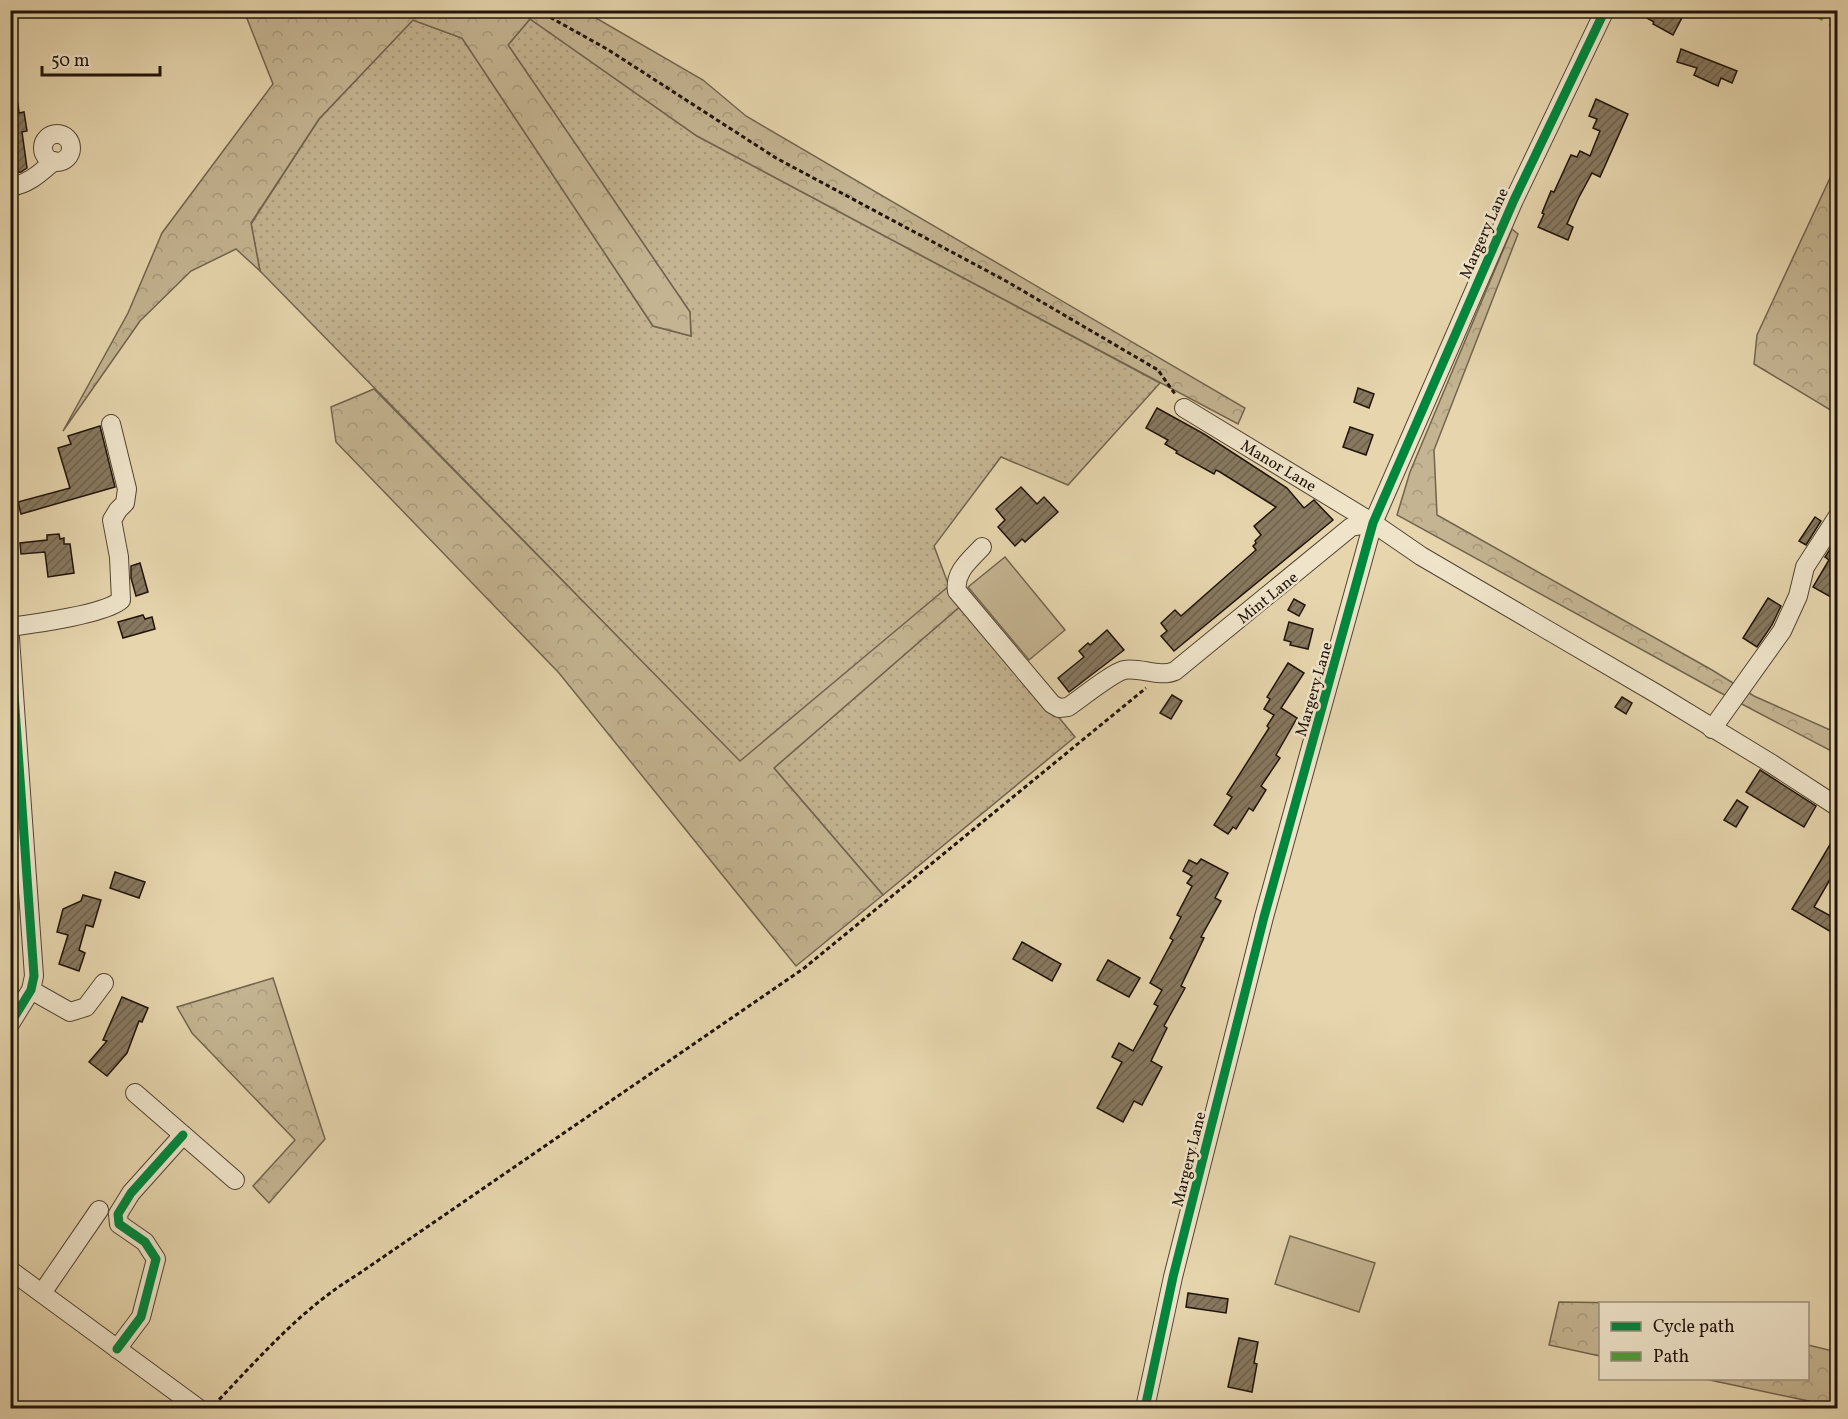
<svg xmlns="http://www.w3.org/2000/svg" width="1848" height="1419" font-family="Vollkorn,serif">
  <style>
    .grass { fill: url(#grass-dots); stroke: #72644e; stroke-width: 1.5 }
    .forest { fill: url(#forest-crowns); stroke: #72644e; stroke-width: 1.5 }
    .park { fill: #c4b491; stroke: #72644e; stroke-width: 1.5 }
    .building { fill: url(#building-hatch); stroke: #20130a; stroke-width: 1.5 }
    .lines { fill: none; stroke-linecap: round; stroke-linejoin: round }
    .minor-casing { stroke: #524433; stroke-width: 20 }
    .path { stroke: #20130a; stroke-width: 3; stroke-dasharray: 4.5 3; stroke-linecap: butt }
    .minor { stroke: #efe4ca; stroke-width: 18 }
    .quiet { stroke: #50a03e; stroke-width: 8; stroke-dasharray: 15 8; stroke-linecap: butt }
    .cycleway-casing { stroke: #efe4ca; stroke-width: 13 }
    .cycleway { stroke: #00873e; stroke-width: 9 }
    .labels { text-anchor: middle; stroke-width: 5; stroke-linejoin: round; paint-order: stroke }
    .street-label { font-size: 16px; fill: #20130a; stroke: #efe4ca }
  </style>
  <defs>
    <pattern id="grass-dots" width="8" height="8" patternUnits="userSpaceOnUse" patternTransform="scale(1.5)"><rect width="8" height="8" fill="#c4b491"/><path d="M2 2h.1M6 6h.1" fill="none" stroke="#a89a7c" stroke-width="1.8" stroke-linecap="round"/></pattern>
    <pattern id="forest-crowns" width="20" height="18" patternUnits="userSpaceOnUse" patternTransform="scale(1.5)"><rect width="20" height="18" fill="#c4b491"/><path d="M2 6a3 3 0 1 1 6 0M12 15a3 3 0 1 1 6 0" fill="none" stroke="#a89a7c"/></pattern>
    <pattern id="building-hatch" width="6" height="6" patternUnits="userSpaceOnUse" patternTransform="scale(1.5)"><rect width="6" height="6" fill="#87785f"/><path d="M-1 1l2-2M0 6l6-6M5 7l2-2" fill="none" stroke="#6e614d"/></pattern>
  </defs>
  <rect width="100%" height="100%" fill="#e6d5ad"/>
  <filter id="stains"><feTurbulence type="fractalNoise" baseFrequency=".00333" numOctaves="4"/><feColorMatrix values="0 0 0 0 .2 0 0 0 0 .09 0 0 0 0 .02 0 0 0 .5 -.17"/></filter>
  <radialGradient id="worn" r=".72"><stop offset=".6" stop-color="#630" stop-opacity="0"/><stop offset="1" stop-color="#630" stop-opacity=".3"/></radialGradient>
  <!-- grass -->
  <g class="grass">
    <polygon points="530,19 697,136 1160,383 1068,485 1001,457 934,546 949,586 910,622 740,762 260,271 251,224 319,119 413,20 462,38 653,326 691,336 690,312 508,45"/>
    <polygon points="964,603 1075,737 883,895 774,768"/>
  </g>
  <!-- forest -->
  <g class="forest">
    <polygon points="244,11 584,11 703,80 746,116 1245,408 1238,424 697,136 530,19 508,45 690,312 691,336 653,326 462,38 413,20 319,119 251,223 260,271 236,249 191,271 140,321 63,431 128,313 162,233 273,84"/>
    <polygon points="1837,163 1837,414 1754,364 1757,335"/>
    <polygon points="1512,229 1518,234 1434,450 1437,515 1712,670 1754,696 1837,733 1837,754 1717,691 1397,515 1410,472"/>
    <polygon points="374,389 740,761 949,586 964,603 774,768 883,895 796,966 559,673 336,442 331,407"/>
    <polygon points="10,852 18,989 11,1003 10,1003"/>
    <polygon points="273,978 325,1139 269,1203 253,1186 295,1140 192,1033 177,1007"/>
    <polygon points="1559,1302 1631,1303 1600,1304 1600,1356 1549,1345"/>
    <polygon points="1808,1345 1837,1352 1837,1407 1705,1379 1808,1378"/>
  </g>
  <!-- park -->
  <g class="park">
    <polygon points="1005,557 1065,630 1029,660 968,587"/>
    <polygon points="1290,1236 1375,1263 1359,1312 1275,1284"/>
  </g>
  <!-- building -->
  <g class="building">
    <polygon points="1633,10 1686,10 1673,35 1653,24 1654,22"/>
    <polygon points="1681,49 1737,71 1732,83 1721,78 1718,86 1694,75 1697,68 1677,62"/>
    <polygon points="1596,99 1628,114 1600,177 1592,173 1578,199 1567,224 1573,227 1568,240 1538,227 1544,214 1542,213 1551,191 1554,192 1571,155 1577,157 1580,151 1590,156 1600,131 1593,128 1597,119 1589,116"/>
    <polygon points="18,104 19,113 24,112 27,131 22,132 27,168 21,172 10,173 10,105"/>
    <polygon points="1358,388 1374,394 1369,408 1354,402"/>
    <polygon points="1157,408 1204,434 1287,488 1304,508 1314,500 1333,520 1174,651 1161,636 1167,631 1161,623 1175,610 1181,616 1256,550 1253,546 1256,543 1255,541 1261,535 1254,526 1276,507 1220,472 1216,470 1214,474 1176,453 1177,451 1165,444 1168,440 1146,428"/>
    <polygon points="100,426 115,487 21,514 18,502 70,488 58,448 71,444 68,436"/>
    <polygon points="1350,427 1373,435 1366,455 1343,447"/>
    <polygon points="1021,487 1037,504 1044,497 1058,512 1025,542 1022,539 1015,546 998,527 1005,520 996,509"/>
    <polygon points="1815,517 1821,521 1806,545 1799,541"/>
    <polygon points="59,534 60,539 64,538 64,544 70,544 74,573 48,577 45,552 21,554 20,543 47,540 47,535"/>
    <polygon points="1838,537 1838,601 1813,587 1829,560 1825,557"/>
    <polygon points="140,563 148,592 136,596 131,578 131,566"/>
    <polygon points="1768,598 1781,606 1772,625 1757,647 1743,638"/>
    <polygon points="1294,599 1305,605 1299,616 1288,610"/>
    <polygon points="143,615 145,619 152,617 155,629 123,638 118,622"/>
    <polygon points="1289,622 1313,629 1308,649 1290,645 1291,642 1284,640"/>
    <polygon points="1107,630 1124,650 1069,692 1058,678 1084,657 1079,651 1088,643 1090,645"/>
    <polygon points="1288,663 1304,673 1281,708 1297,718 1276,755 1280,758 1261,786 1266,790 1253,811 1249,808 1236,829 1233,827 1228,834 1214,825 1232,797 1227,794 1269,728 1267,726 1274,715 1264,709 1270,699 1267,697"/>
    <polygon points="1172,695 1182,701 1171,719 1160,713"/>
    <polygon points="1622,697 1632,703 1626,714 1615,707"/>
    <polygon points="1760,770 1816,806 1804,827 1746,792"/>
    <polygon points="1737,800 1748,807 1736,827 1724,820"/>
    <polygon points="1838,831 1838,879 1832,876 1814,907 1838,920 1838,936 1792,909"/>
    <polygon points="1201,859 1228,873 1215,898 1221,901 1201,937 1204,938 1181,986 1185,988 1164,1026 1167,1028 1151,1061 1162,1067 1142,1105 1134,1101 1123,1122 1097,1108 1122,1062 1112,1057 1119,1043 1133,1051 1158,1006 1154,1004 1162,990 1150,983 1173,940 1170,938 1181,917 1177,915 1192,886 1187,883 1192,876 1183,871 1189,860 1197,864"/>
    <polygon points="115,872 145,882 139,898 110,888"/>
    <polygon points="83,895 101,900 93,927 86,925 79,950 85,953 79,971 59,964 68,935 57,932 63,909 81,901"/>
    <polygon points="1022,942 1061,964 1052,981 1013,959"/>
    <polygon points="1108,960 1140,978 1129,997 1097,980"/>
    <polygon points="122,997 148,1008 142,1022 139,1021 127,1053 107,1076 89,1062 107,1041 103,1040"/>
    <polygon points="1188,1293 1228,1299 1226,1313 1186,1307"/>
    <polygon points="1239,1338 1258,1342 1254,1363 1257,1364 1252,1392 1228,1387"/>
  </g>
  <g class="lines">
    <!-- minor casing -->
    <g class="minor-casing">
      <g id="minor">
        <circle cx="57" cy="148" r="14"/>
        <path d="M10,187C29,184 40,173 54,161"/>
        <polyline points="1184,408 1373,523 1421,556 1657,694 1772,764 1838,807"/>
        <path d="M982,547C970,560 954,572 957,591L1052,704L1059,708L1068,707C1080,699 1112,673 1124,670C1141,667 1159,678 1175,671L1351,527L1373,523"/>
        <path d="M10,627C33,624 106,614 121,600L119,557L112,520L118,510L125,503L127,489L111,424"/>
        <polyline points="10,638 34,976 31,990 10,1024"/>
        <polyline points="1712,729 1782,631 1798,596 1805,567 1838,516"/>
        <polyline points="31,990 70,1012 86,1007 104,983"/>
        <polyline points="135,1093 235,1180"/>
        <polyline points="10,1270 198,1408"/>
        <polyline points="42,1293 99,1210"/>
        <polyline points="117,1349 141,1317 156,1259 145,1242 119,1224 118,1214 131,1193 183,1135"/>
        <polyline points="1145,1408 1173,1277 1264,917 1373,523 1514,200 1605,10"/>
      </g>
    </g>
    <!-- path -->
    <g class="path">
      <polyline points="537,10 607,49 776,158 1006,281 1158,370 1175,394"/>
      <path d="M214,1405C258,1359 302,1308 357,1275L803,969L1146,688"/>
    </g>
    <!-- minor -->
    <use href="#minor" class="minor"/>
    <!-- quiet -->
    <polyline class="quiet" points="1811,10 1838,26"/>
    <!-- cycleway casing -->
    <g class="cycleway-casing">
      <g id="cycleway">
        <polyline points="10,638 34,976 31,990 10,1024"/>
        <polyline points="117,1349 141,1317 156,1259 145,1242 119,1224 118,1214 131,1193 183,1135"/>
        <polyline points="1145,1408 1173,1277 1264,917 1373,523 1514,200 1605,10"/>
      </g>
    </g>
    <!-- cycleway -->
    <use href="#cycleway" class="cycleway"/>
  </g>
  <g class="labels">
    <!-- street labels -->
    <g class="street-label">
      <text transform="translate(1483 233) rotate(-66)" y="6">Margery Lane</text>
      <text transform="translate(1279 465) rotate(31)" y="6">Manor Lane</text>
      <text transform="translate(1267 597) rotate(-39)" y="6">Mint Lane</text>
      <text transform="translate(1313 689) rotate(-74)" y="6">Margery Lane</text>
      <text transform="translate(1188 1159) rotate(-76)" y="6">Margery Lane</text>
    </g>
  </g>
  <!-- margin -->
  <rect width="1848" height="1419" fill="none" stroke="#e6d5ad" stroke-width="36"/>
  <rect x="12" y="12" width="1824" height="1395" fill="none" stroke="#20130a" stroke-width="3"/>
  <rect x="18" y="18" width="1812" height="1383" fill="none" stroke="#20130a" stroke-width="1.5"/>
  <!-- legend -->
  <rect x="1599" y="1302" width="210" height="78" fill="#efe4ca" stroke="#9c907d" stroke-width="1.5"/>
  <rect x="1611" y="1322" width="30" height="9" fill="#00873e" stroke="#9c907d" stroke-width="1.5"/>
  <text x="1653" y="1332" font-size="18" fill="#20130a">Cycle path</text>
  <rect x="1611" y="1352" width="30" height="9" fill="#50a03e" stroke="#9c907d" stroke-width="1.5"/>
  <text x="1653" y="1362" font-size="18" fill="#20130a">Path</text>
  <!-- scale -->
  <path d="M42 66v9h118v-9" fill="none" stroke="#20130a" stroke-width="3"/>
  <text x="51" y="66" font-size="18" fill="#20130a" stroke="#efe4ca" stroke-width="4.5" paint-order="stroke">50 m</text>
  <rect width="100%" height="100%" filter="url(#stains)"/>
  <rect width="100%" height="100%" fill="url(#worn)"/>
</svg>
